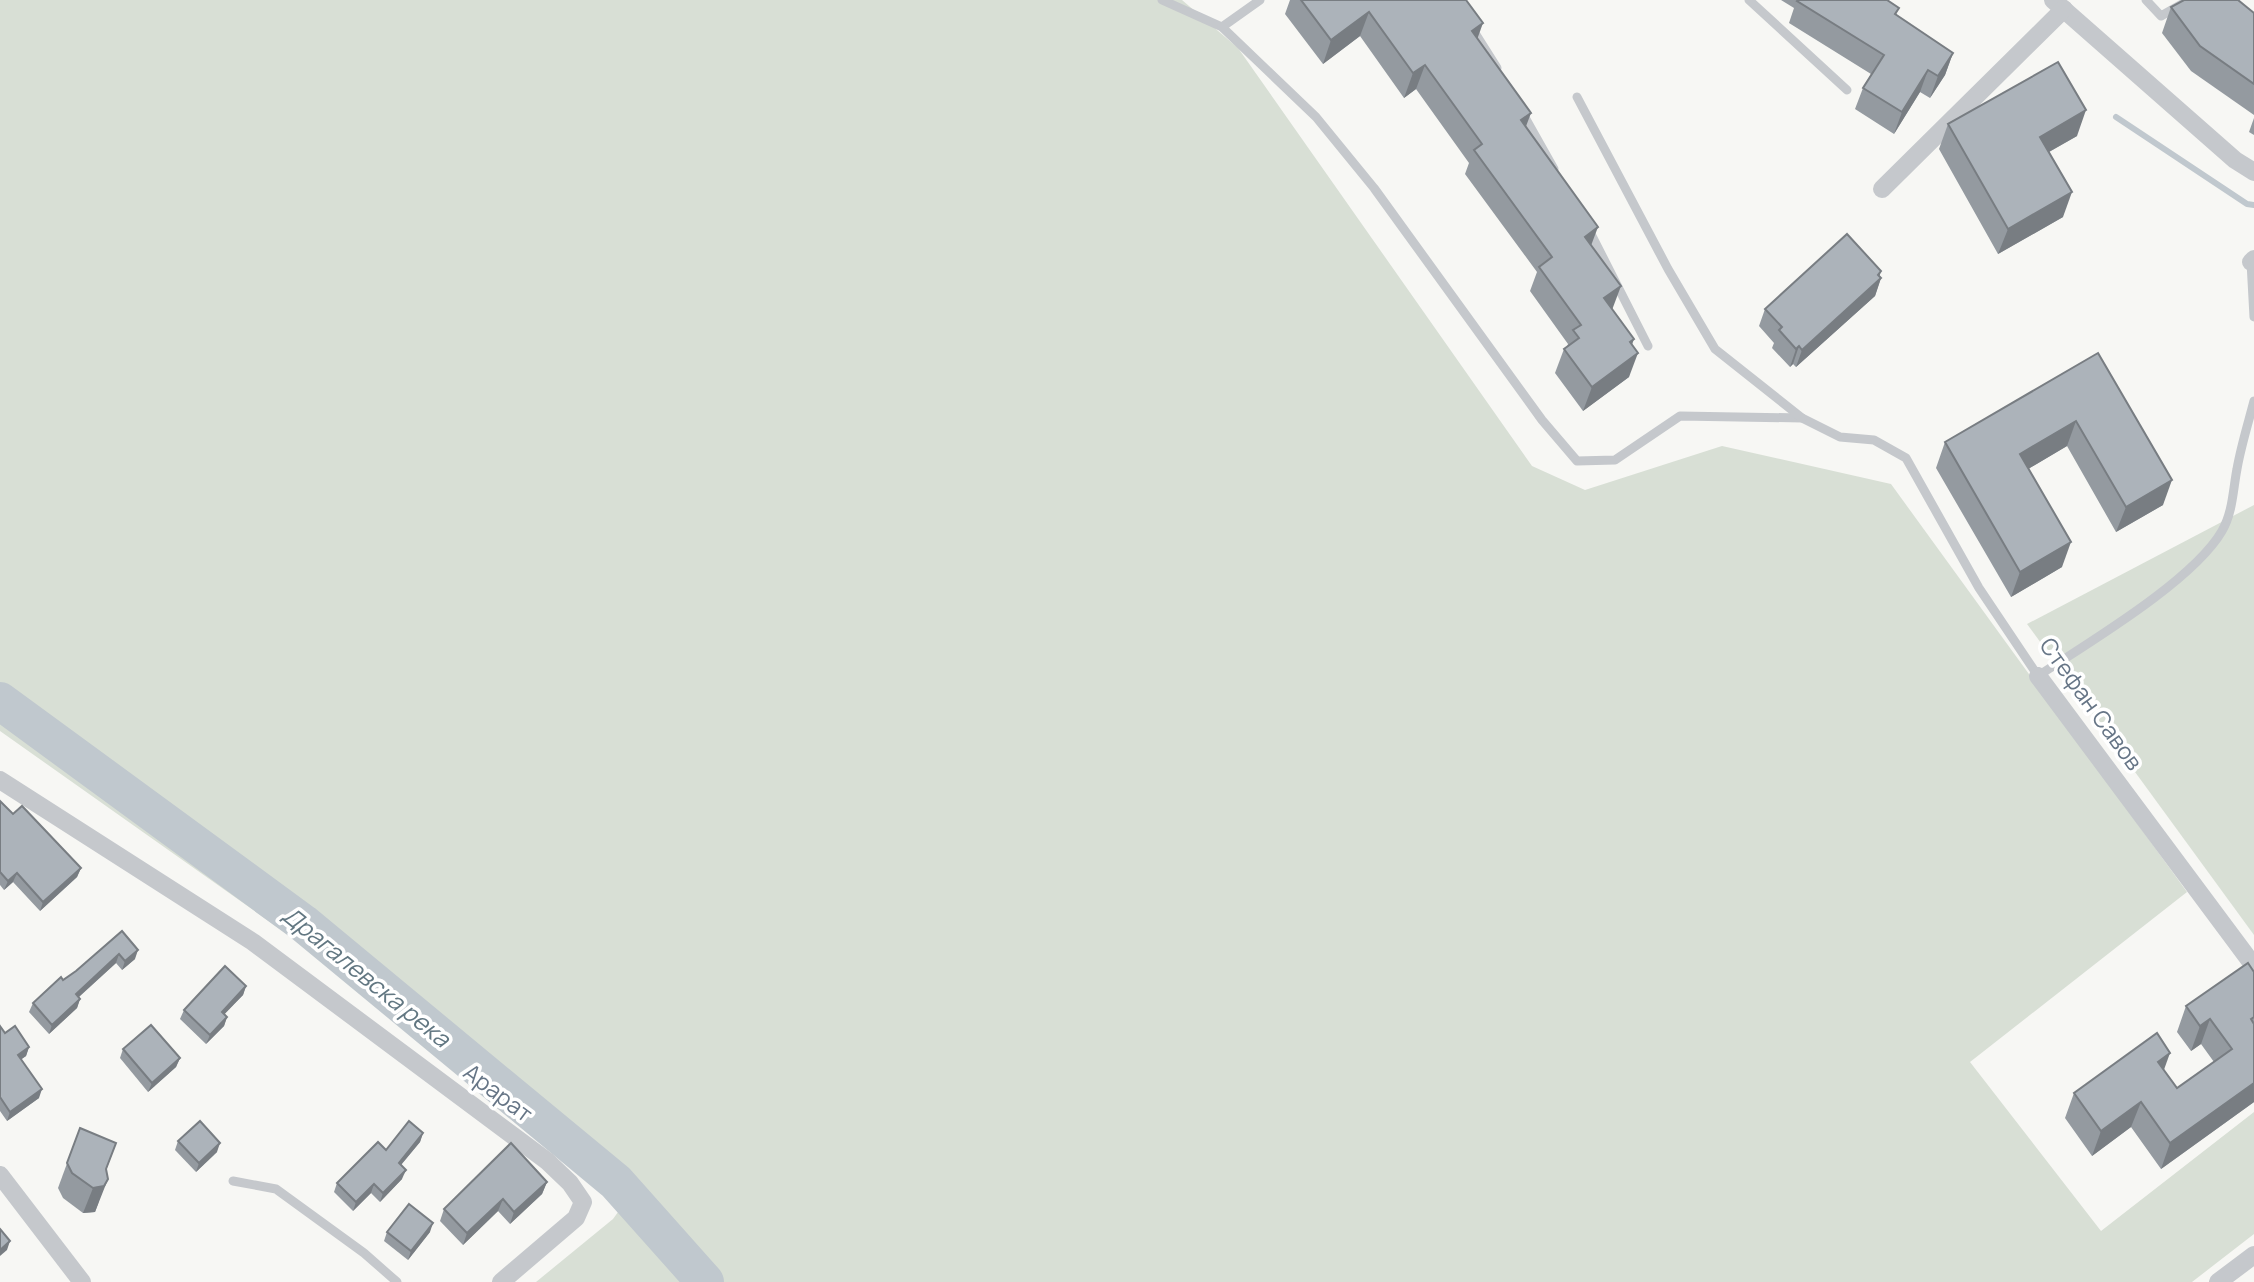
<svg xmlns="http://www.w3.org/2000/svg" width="2254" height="1282" font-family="Manrope,sans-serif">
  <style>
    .green { fill: #d8dfd5 }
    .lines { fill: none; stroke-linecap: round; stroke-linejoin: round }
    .stream { stroke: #c0c8ce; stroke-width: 6 }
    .river { stroke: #c0c8ce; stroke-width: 38 }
    .lane { stroke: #c5c8cc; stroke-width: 9 }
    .street { stroke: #c5c8cc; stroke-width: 18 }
    .wall { fill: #949aa0 }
    .shaded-wall { fill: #787d82 }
    .building { fill: #acb3ba; stroke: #787d82; stroke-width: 2 }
    .labels { text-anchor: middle; stroke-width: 7; stroke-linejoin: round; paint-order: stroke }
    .street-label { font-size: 23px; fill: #667586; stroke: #fff }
    .water-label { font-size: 24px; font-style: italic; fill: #627782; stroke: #fff }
  </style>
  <rect width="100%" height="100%" fill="#f7f7f4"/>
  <!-- green -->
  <g class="green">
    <polygon points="0,0 1182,0 1238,48 1532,466 1585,490 1722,446 1891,484 2187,892 1970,1062 2101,1231 2254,1112 2254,1234 2192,1282 536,1282 613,1219 639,1183 0,731"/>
    <polygon points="2254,505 2254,935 2027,624"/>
  </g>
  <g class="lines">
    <!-- stream -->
    <polyline class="stream" points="2116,117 2247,204 2254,205"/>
    <!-- river -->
    <polyline class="river" points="0,701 303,923 616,1182 705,1282"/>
    <!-- lane -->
    <g class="lane">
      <path d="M1162,0L1222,27L1316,117L1374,188L1542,420L1577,461L1615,460L1680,416L1802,418L1840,437L1874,440L1906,458L1979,588L2038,676C2088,643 2193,581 2222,531C2233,512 2233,489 2237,469C2241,446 2248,424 2254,401"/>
      <polyline points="1749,0 1847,90"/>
      <polyline points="2146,0 2161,16 2189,0"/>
      <polyline points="1222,27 1260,0"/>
      <polyline points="1473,30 1497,68"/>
      <polyline points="1577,97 1668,269 1715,349 1802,418"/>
      <polyline points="1523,114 1554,169"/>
      <polyline points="1589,230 1648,346"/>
      <polyline points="2251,262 2254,317"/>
      <polyline points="233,1181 276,1189 364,1253 397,1282"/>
    </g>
    <!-- street -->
    <g class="street">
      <polyline points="2053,0 2235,160 2254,172"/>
      <polyline points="1882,189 2064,9"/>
      <polyline points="2251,262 2254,259"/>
      <polyline points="2038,676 2254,966"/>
      <polyline points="0,780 253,942 547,1161 570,1183 583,1202 576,1218 501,1282"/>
      <polyline points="0,1175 82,1282"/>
      <polyline points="2218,1282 2254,1255"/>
    </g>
  </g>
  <!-- wall -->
  <g class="wall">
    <polygon points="1290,0 1466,0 1478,39 1591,246 1612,309 1632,345 1629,377 1583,411 1555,373 1564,349 1567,347 1568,344 1530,291 1537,272 1465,174 1469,163 1416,89 1404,98 1360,36 1323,64 1285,14"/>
    <polygon points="1781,0 1887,0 1899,8 1896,15 1953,53 1945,75 1930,98 1920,92 1894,134 1855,109 1863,88 1871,74 1789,23 1794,8"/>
    <polygon points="2171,7 2254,13 2254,115 2191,71 2162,33"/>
    <polygon points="2254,118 2254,135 2249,132"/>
    <polygon points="1948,124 2077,136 2049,152 2063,217 1998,254 1939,149"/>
    <polygon points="1880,276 1881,278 1875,296 1796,367 1793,364 1790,367 1772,348 1774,343 1759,326 1765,309"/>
    <polygon points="2098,353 2163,505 2116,532 2067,446 2028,469 2062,567 2011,597 1936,468 1945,442"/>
    <polygon points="0,801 13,814 81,868 77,877 40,911 13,882 4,890 0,885"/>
    <polygon points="122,931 135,959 122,970 116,963 79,997 80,999 77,1008 49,1034 29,1012 33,1003 76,971"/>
    <polygon points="2254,972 2254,1102 2161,1169 2131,1127 2092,1156 2065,1118 2074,1093 2164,1071 2177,1088 2214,1062 2201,1044 2191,1051 2177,1032 2186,1006"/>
    <polygon points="246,986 243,995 224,1014 227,1017 224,1026 206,1044 180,1019 184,1010"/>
    <polygon points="0,1026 5,1033 29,1047 26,1056 21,1059 39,1098 7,1121 0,1111"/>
    <polygon points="123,1049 180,1058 176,1067 148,1092 120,1058"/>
    <polygon points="80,1128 106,1171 98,1204 95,1212 83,1213 63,1198 58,1188"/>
    <polygon points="423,1133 420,1142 401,1165 402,1179 380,1202 371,1193 353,1211 334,1192 337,1183 386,1150"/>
    <polygon points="178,1141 217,1152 196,1172 175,1150"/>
    <polygon points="547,1182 542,1194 510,1224 498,1211 463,1245 440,1221 444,1209"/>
    <polygon points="387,1232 430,1232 408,1260 384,1241"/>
  </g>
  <!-- shaded-wall -->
  <g class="shaded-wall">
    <polygon points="1369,12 1360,36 1323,64 1331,40"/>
    <polygon points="1483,23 1474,48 1472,31"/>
    <polygon points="1953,53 1945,75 1930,98 1938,76"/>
    <polygon points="1425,65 1416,89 1404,98 1413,73"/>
    <polygon points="1928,70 1920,92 1894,134 1902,112"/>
    <polygon points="2086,110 2077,136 2031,162 2040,137"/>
    <polygon points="1531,113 1522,137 1521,120"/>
    <polygon points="2072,192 2063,217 1998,254 2008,229"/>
    <polygon points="1598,227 1589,251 1585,237"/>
    <polygon points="1881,271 1878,281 1881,278 1875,296 1796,367 1802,350"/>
    <polygon points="1621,286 1612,310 1604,298"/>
    <polygon points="1634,339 1626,362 1638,353 1629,377 1583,411 1592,387 1630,342"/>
    <polygon points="1799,346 1793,364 1790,367 1796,349"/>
    <polygon points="2076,421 2067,446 2011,479 2020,454"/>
    <polygon points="2172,480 2163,505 2116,532 2126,507"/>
    <polygon points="2071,542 2062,567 2011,597 2020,572"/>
    <polygon points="81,868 77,877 40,911 43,902"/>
    <polygon points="17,873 13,882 4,890 8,881"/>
    <polygon points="138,950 135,959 122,970 125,961"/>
    <polygon points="119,954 116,963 72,1003 76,994"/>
    <polygon points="246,986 243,995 218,1021 222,1012"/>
    <polygon points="80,999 77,1008 49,1034 52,1025"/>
    <polygon points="227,1017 224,1026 206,1044 210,1035"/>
    <polygon points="2210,1019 2201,1044 2191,1051 2200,1026"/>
    <polygon points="29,1047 26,1056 15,1064 18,1055"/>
    <polygon points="2170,1053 2161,1078 2158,1062"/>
    <polygon points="180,1058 176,1067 148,1092 152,1083"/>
    <polygon points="2254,1083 2254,1102 2161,1169 2170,1143"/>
    <polygon points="42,1089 39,1098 7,1121 10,1112"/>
    <polygon points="2141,1102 2131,1127 2092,1156 2101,1131"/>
    <polygon points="423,1133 420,1142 395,1172 399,1163"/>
    <polygon points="116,1143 100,1187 108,1179 95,1212 83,1213 93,1188"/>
    <polygon points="220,1143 217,1152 196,1172 199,1163"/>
    <polygon points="406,1170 402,1179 380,1202 383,1193"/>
    <polygon points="547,1182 542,1194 510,1224 514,1212"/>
    <polygon points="374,1184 371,1193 353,1211 356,1202"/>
    <polygon points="503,1199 498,1211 463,1245 467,1233"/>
    <polygon points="433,1223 430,1232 408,1260 411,1251"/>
    <polygon points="10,1241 7,1250 0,1256 0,1250"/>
  </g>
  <!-- building -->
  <g class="building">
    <polygon points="1301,0 1466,0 1483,23 1472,31 1531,113 1521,120 1598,227 1585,237 1621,286 1604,298 1634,339 1630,342 1638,353 1592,387 1564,349 1579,338 1573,330 1581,325 1539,267 1552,257 1474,150 1482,144 1425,65 1413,73 1369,12 1331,40"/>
    <polygon points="1798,0 1887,0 1899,8 1895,14 1953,53 1938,76 1928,70 1902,112 1863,88 1884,55 1797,1"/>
    <polygon points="2184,0 2238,0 2254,13 2254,84 2200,46 2171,7"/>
    <polygon points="2058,62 2086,110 2040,137 2072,192 2008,229 1948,124"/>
    <polygon points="1847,234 1881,271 1878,275 1881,278 1802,350 1799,346 1796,349 1779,330 1782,327 1765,309"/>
    <polygon points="2098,353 2172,480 2126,507 2076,421 2020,454 2071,542 2020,572 1945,442"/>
    <polygon points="0,801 13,814 22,806 81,868 43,902 17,873 8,881 0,872"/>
    <polygon points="122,931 138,950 125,961 119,954 76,994 80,999 52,1025 33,1003 61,977 63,980 76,971"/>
    <polygon points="2248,963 2254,972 2254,1017 2251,1019 2254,1024 2254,1083 2170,1143 2141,1102 2101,1131 2074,1093 2157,1033 2170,1053 2158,1062 2177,1088 2232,1049 2210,1019 2200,1026 2186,1006"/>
    <polygon points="225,966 246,986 222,1012 227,1017 210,1035 184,1010"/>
    <polygon points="151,1025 180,1058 152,1083 123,1049"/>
    <polygon points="0,1026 5,1033 15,1026 29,1047 18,1055 42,1089 10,1112 0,1097"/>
    <polygon points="200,1121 220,1143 199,1163 178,1141"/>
    <polygon points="409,1121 423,1133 399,1163 406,1170 383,1193 374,1184 356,1202 337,1183 378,1142 386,1150"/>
    <polygon points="80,1128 116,1143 106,1169 108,1179 104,1186 93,1188 72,1173 67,1163"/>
    <polygon points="511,1143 547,1182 514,1212 503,1199 467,1233 444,1209"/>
    <polygon points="409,1204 433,1223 411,1251 387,1232"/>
    <polygon points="0,1229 10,1241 0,1250"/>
  </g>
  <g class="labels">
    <!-- street labels -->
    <g class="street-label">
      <text transform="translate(2091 704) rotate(54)" y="8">Стефан Савов</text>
      <text transform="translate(498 1093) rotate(37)" y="8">Арарат</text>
    </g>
    <!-- water labels -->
    <g class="water-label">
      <text transform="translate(366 977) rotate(39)" y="8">Драгалевска река</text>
    </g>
  </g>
</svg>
